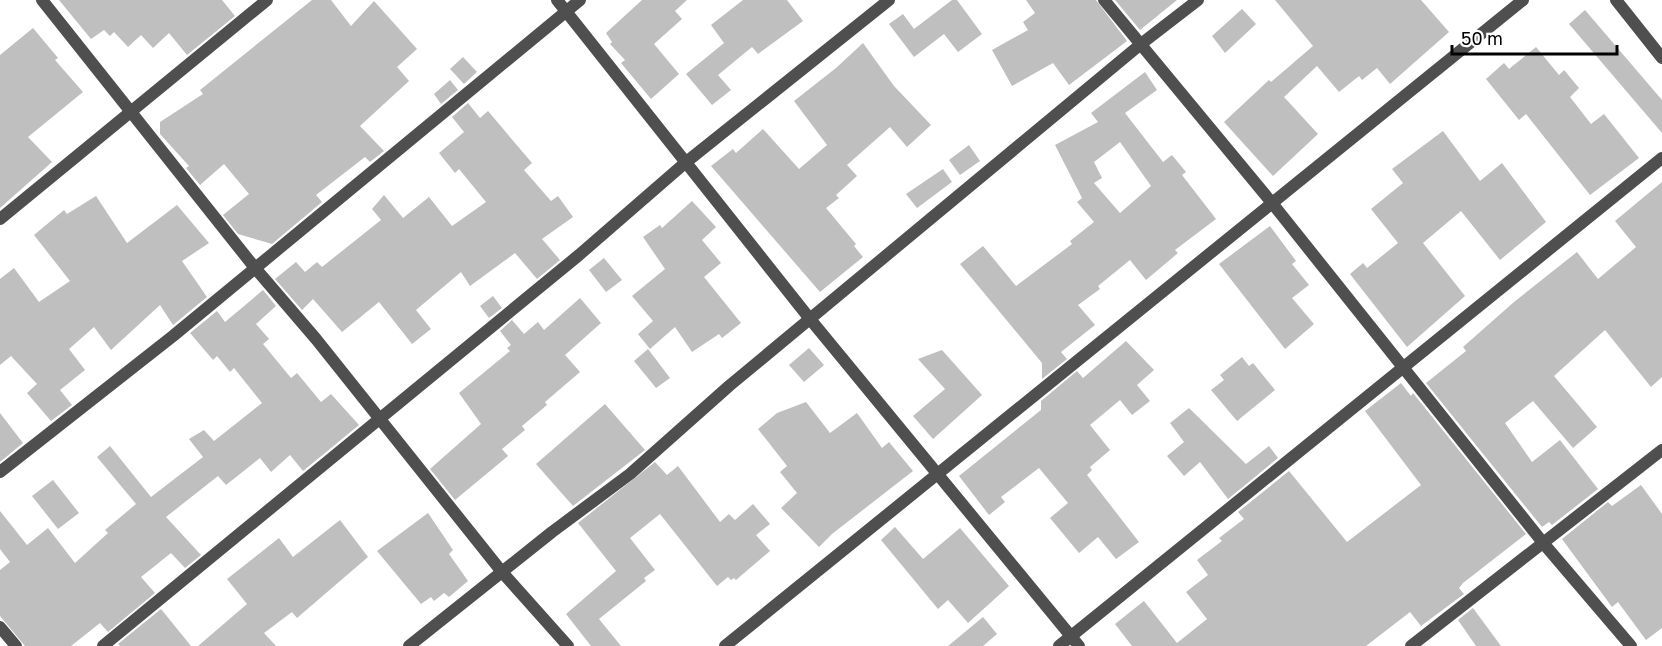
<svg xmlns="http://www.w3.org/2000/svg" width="1662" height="646" font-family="'Golos Text',sans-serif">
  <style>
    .building { fill: #bfbfbf; fill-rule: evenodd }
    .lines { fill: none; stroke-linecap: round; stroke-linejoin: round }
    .street { stroke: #4f4f4f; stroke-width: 12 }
  </style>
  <rect width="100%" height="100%" fill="#fff"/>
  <!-- building -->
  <g class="building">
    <polygon points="59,0 222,0 235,16 187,55 169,33 153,48 141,35 128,47 114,32 110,36 104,30 91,39"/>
    <polygon points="312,0 331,0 351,26 374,1 417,49 397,67 409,81 360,126 384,151 370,162 365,157 316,195 322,202 272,244 238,234 223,215 249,194 224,164 200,185 186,168 189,166 160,134 160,122 203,94 200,90"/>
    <polygon points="642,0 687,0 675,11 682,19 654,44 679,74 651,99 621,63 625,60 610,44 612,42 606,33"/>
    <polygon points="743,0 787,0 803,21 758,54 752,47 718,75 731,90 712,105 686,74 724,43 711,25"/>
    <polygon points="952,0 957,0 982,34 958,52 944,34 914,57 889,24 903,14 914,29"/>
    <polygon points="1026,0 1096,0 1127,41 1069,85 1053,63 1012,86 992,50 1028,30 1023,22 1035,13"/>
    <polygon points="1115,0 1177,0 1140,30"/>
    <polygon points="1275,0 1421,0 1449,32 1390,84 1377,68 1362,80 1359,76 1339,92 1317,66 1284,97 1318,134 1273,176 1224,122 1269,80 1271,82 1313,46"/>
    <polygon points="1242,9 1256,24 1225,53 1212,36"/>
    <polygon points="1585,10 1662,100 1662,133 1569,24"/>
    <polygon points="33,28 58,58 55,60 83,92 28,137 52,162 0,208 0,55"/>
    <polygon points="863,43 894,86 931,125 907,147 890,127 847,165 857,176 836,195 839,198 826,208 856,244 854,246 863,257 820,292 711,166 733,149 736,153 763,129 799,169 827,145 794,101 836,68"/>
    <polygon points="1536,47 1559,75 1564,70 1579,88 1570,97 1591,124 1604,114 1639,158 1590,195 1526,114 1519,120 1486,79 1504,63 1509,69"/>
    <polygon points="463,57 477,72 464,84 450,69"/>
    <path d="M1145,72L1157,90L1125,113L1163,162L1172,155L1186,172L1182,175L1216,219L1175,250L1178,253L1146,280L1130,260L1098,286L1100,289L1078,305L1095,325L1061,352L1067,359L1042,379V363L960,264L983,246L1016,286L1072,244L1070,241L1094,222L1077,202L1082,198L1055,145L1098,122L1091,113ZM1120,142L1151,186L1120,213L1094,183L1102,178L1094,162Z"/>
    <polygon points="450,80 458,90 441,104 434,94"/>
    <polygon points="468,103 480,118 488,111 532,163 524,170 551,201 558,196 573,217 542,239 560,260 537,279 515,253 470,286 461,272 416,310 431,329 412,344 379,302 342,332 313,299 302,310 275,279 296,262 305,272 317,262 322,267 381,220 372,209 384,195 403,218 429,197 452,226 486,202 459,169 455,173 439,153 464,132 452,117"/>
    <polygon points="1443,131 1480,181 1502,163 1546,222 1500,260 1461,211 1423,243 1465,296 1407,347 1350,274 1363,263 1367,268 1398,243 1371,209 1403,183 1392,169"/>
    <polygon points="969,145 980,161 960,175 949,160"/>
    <polygon points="943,169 952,182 917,208 906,194"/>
    <polygon points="1662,182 1662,377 1651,387 1605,330 1554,376 1597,427 1573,448 1533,401 1505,423 1532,462 1560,440 1598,489 1552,525 1549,522 1542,527 1426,383 1466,351 1463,347 1514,302 1577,252 1598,279 1636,247 1615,221"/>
    <polygon points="96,196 127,243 177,205 209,243 182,261 207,297 173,325 160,305 111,350 94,327 69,349 85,370 60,390 72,405 51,421 27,393 37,384 11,356 0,365 0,279 14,268 39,302 70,281 34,235 64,210 67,214"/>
    <polygon points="692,201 716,227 702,240 721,263 704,277 741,323 722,338 719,334 692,352 675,327 650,349 638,334 653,321 632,296 665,269 643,237 660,225 662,228"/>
    <polygon points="1270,226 1296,261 1292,264 1309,285 1292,298 1314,324 1285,349 1219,264"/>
    <polygon points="604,258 622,280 606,292 589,270"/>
    <polygon points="263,290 276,306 256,324 269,339 263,344 291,378 297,373 321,402 331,394 359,425 303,471 290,455 271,472 260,458 226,485 218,476 166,517 201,555 185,568 171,553 141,577 155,593 108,632 100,623 71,646 25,646 0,616 0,570 10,562 0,549 0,511 27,545 48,528 75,563 108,533 105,530 136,504 97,457 110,446 151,497 203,457 189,439 204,430 214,441 262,403 234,368 230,372 217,356 213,360 190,333 217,311 225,322"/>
    <polygon points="493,296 502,308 489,318 480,306"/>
    <polygon points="580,298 601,323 565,355 580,372 545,402 547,405 522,426 525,430 502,449 508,456 455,500 430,469 481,424 459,393 510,351 507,348 511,345 500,331 512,320 524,334 538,322 544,330"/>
    <polygon points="1126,341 1154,370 1137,385 1150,401 1132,415 1120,400 1090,425 1110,450 1090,467 1092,470 1087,475 1139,542 1116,559 1098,537 1079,553 1050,518 1068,503 1039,468 1001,497 1005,502 989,515 959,476 1041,410 1041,401 1077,371 1083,378"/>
    <polygon points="809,348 824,365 804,382 789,365"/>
    <polygon points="648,349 670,378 656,388 634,361"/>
    <polygon points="942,350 982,395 933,439 913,416 945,389 918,359"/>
    <polygon points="1242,357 1249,366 1253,363 1275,390 1237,421 1211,390 1224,380 1220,375"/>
    <polygon points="1401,383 1411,396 1413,393 1526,534 1463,583 1459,588 1464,594 1421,626 1410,612 1366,646 1132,646 1115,624 1144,601 1177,643 1207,619 1186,592 1208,575 1197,560 1222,541 1219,538 1244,519 1238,512 1289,471 1347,542 1421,485 1365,411"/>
    <polygon points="806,402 830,433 857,413 882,448 889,442 913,471 832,534 819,547 781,508 797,493 780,472 787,466 758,429 777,413"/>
    <polygon points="605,404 645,450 573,506 536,464"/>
    <polygon points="1189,408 1246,464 1269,446 1278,458 1228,499 1200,462 1184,476 1167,456 1184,442 1170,423"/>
    <polygon points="0,413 23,443 0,462"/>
    <polygon points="655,462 667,475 678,466 720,522 729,514 735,520 753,504 770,524 756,535 770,551 736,580 734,578 731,580 728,577 717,586 660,514 630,538 655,570 644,578 646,581 599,619 621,646 591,646 566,614 616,571 578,523"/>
    <polygon points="53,480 79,513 58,529 32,496"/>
    <polygon points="1641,485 1662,514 1662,628 1646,640 1618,602 1612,607 1562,539 1608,502 1612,506"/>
    <polygon points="428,513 453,550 449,554 468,581 449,597 444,593 434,601 431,597 421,604 377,551"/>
    <polygon points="340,520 368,557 297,618 292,612 264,633 276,646 198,646 247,604 227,579 279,538 293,557"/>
    <polygon points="895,527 923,559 960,528 1009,586 968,623 948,600 938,609 881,540"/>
    <polygon points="1473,608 1501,646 1476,646 1458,620"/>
    <polygon points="161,609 191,646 120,646 118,644"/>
    <polygon points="983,617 997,634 983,646 948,646"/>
  </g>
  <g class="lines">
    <!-- street -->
    <g class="street">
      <polyline points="42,0 255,268 316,339 502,572 568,646"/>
      <polyline points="557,0 810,319 1079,646"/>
      <polyline points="1104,0 1272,203 1544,544 1631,646"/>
      <polyline points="1616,0 1662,58"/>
      <polyline points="0,219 267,0"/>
      <polyline points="0,472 173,336 580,0"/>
      <polyline points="0,627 16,646"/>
      <polyline points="103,646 579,255 685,163 889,0"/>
      <polyline points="409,646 552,532 630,474 729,386 1141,44 1198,0"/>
      <polyline points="725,646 1523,0"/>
      <polyline points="1059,646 1662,158"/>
      <polyline points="1411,646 1662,450"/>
    </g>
  </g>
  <!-- scale -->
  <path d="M1452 45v9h165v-9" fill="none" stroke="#000000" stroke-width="3"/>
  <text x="1461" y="45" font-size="18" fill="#000000" stroke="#ffffff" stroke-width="4.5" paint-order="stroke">50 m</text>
</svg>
